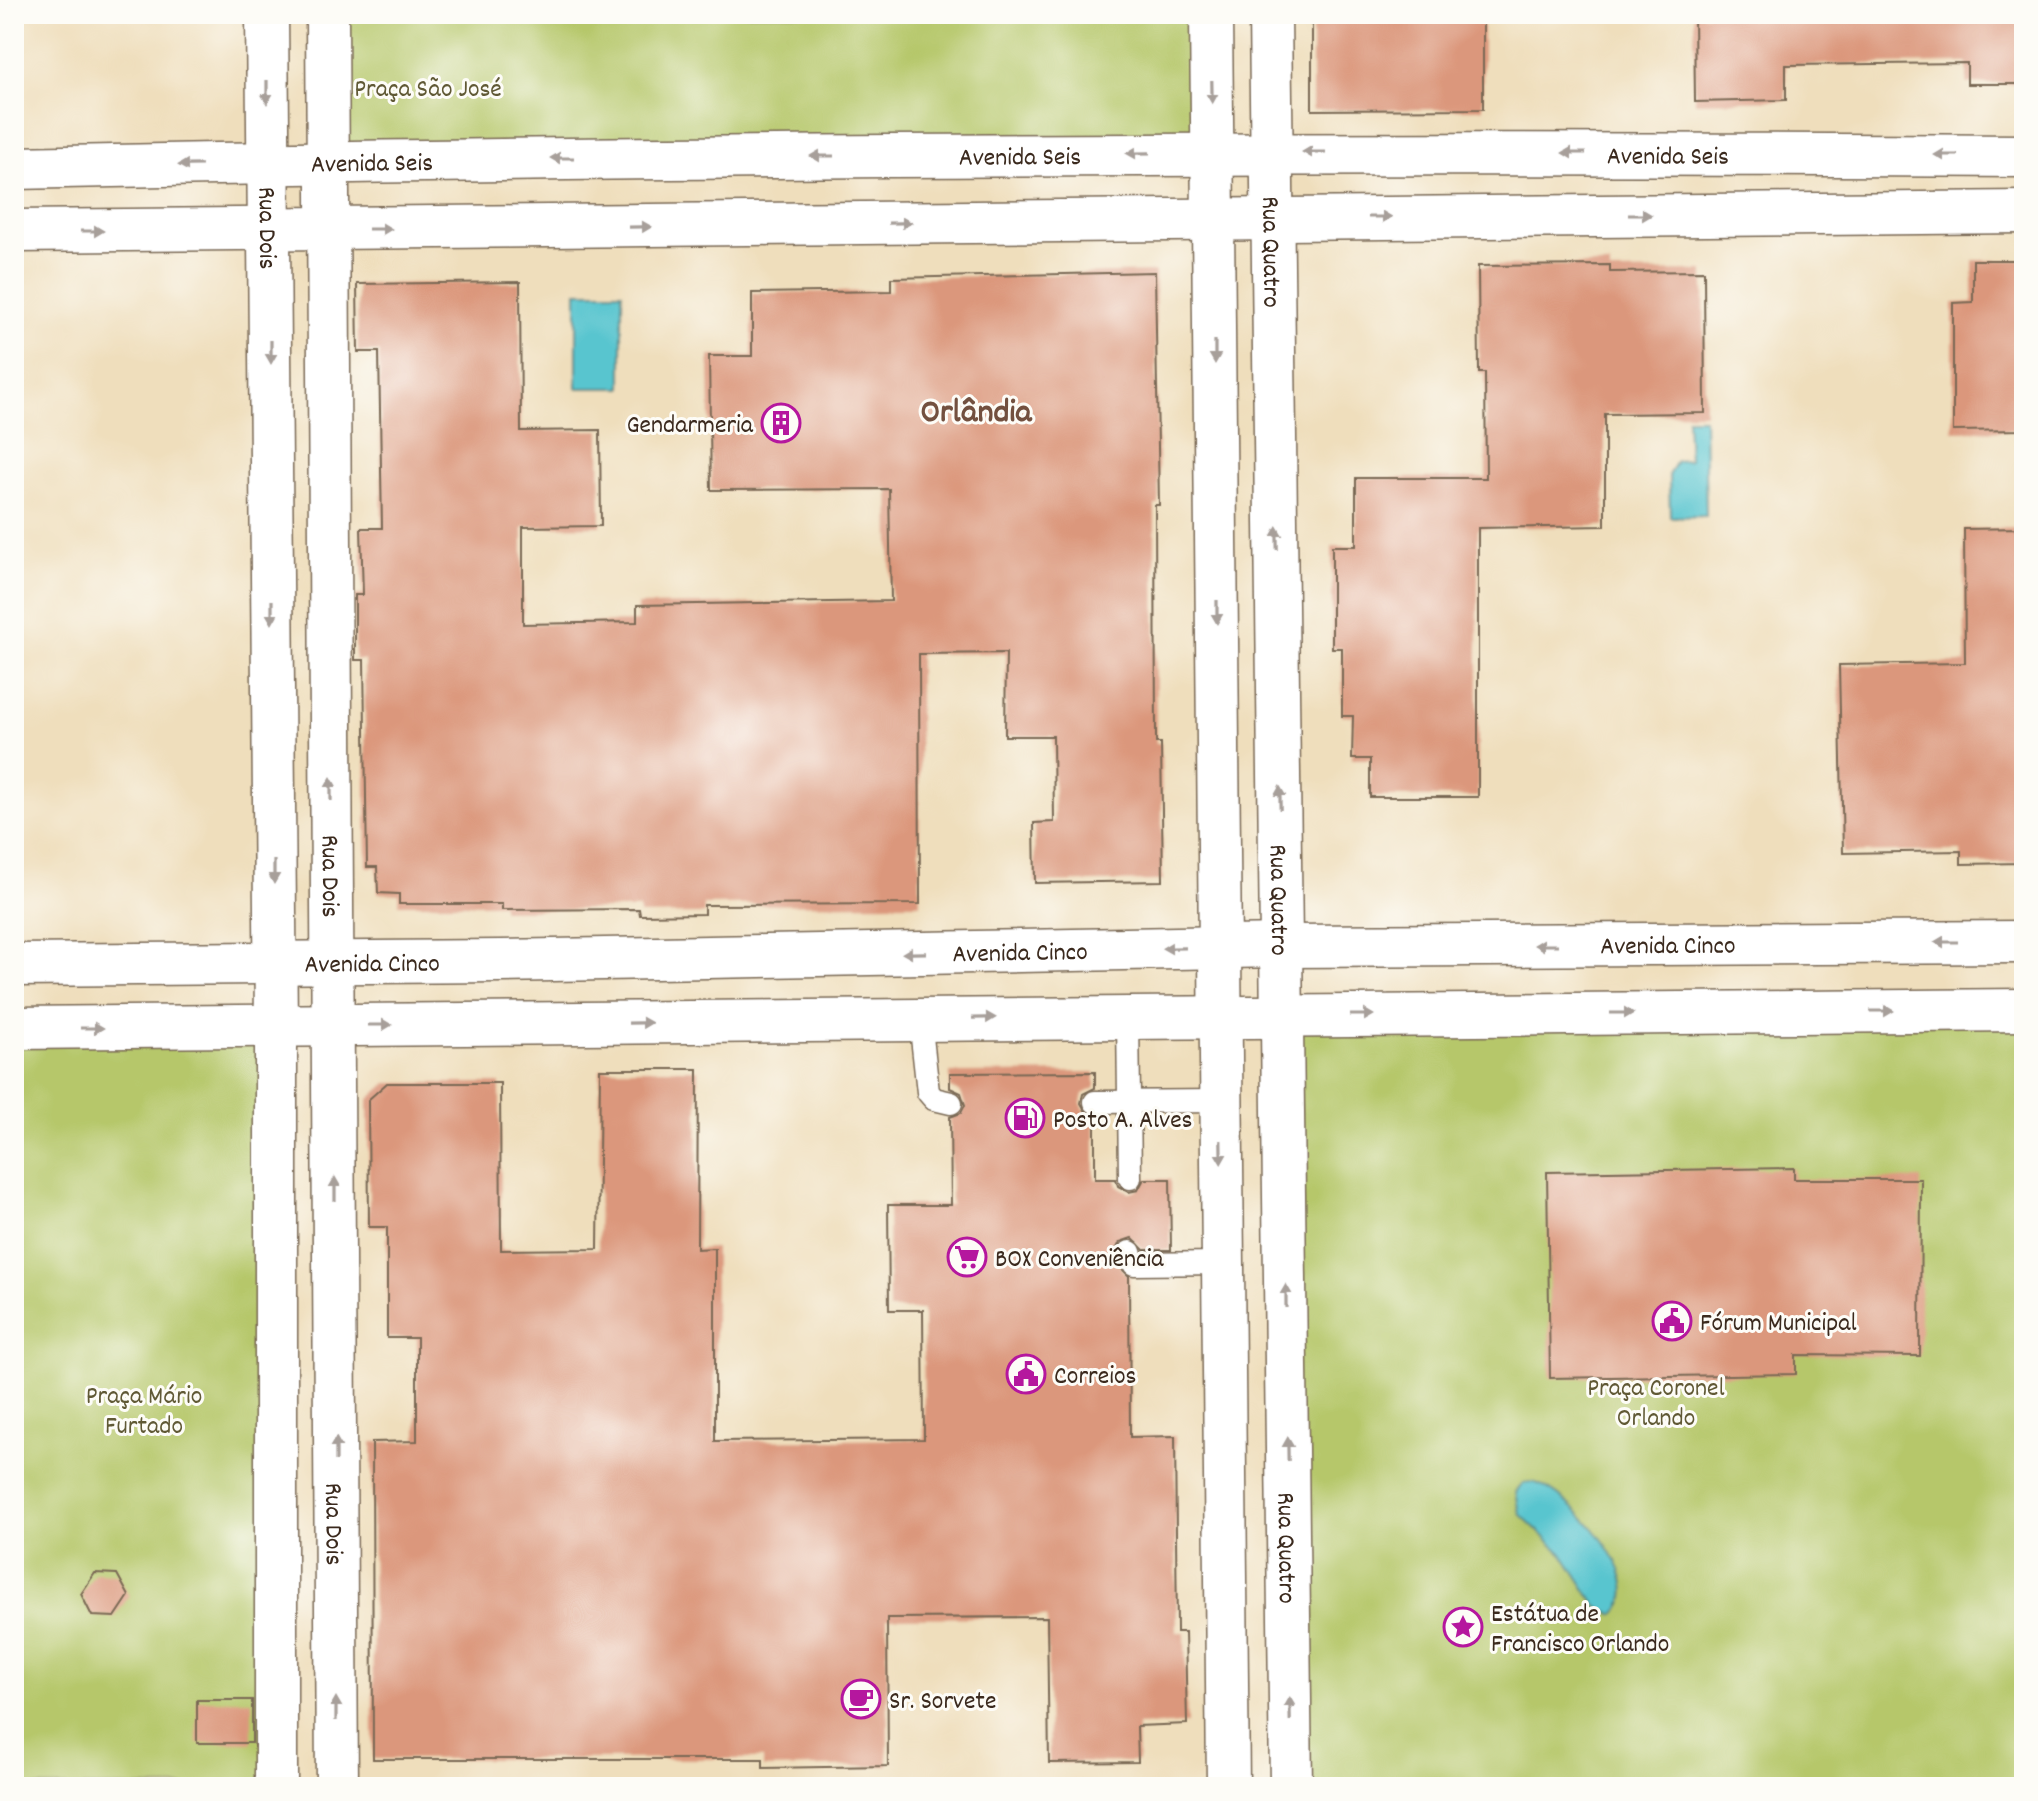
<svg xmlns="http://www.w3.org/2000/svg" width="2038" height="1801" font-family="Dekko,sans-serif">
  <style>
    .green { fill: #b6c76a; stroke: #787844; stroke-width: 2 }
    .water { fill: #58c5cf; stroke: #4a7876; stroke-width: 2 }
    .building { fill: #db977b }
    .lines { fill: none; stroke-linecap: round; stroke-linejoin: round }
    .service-casing { stroke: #7a6955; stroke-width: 25 }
    .minor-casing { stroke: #7a6955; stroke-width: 45 }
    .service { stroke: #fff; stroke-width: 22 }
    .minor { stroke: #fff; stroke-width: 42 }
    .oneway { fill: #a79f9a }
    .labels { text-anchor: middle; stroke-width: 6; stroke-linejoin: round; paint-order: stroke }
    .park-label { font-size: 26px; fill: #605935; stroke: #fdfcf7 }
    .street-label { font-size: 26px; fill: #3b2a1e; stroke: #fdfcf7 }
    .poi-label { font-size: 26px; fill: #3b2a1e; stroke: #fdfcf7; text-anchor: start }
    .district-label { font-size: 34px; font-weight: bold; fill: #73503f; stroke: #fdfcf7 }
  </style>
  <rect width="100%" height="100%" fill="#fdfcf7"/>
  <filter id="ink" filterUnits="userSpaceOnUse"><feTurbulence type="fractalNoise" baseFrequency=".0125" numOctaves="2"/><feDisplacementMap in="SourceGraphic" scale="16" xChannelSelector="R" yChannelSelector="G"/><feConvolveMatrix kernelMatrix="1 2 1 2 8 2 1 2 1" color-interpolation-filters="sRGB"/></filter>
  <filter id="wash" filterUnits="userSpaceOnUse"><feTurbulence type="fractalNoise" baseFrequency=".006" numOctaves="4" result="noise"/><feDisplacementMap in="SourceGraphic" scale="32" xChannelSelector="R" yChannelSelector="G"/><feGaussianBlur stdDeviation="1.8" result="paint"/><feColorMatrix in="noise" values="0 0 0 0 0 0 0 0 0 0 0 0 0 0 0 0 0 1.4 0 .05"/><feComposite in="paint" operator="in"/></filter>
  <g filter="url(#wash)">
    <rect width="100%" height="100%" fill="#efdebc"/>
    <!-- green -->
    <g class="green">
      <polygon points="327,14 1211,14 1213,153 329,162"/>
      <polygon points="2024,1009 2024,1787 1291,1787 1284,1015"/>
      <polygon points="275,1028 275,1787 14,1787 14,1030"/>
    </g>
    <!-- water -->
    <g class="water">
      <rect x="577" y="292" width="45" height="96"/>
      <polygon points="1687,418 1704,418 1706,516 1670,517 1669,474 1676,461 1689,460"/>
      <path d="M1532,1482C1567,1489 1655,1581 1614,1614L1597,1607L1563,1554L1520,1514L1516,1492L1524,1483Z"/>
    </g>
    <g id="blocks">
      <!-- building -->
      <g class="building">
        <polygon points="1312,14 1483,14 1483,109 1312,110"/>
        <polygon points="1694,14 2024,14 2024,84 1967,84 1967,63 1786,65 1786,100 1695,102"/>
        <polygon points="1973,260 2024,260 2024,430 1953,431 1953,303 1973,302"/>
        <polygon points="1610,265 1610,272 1704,271 1705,413 1605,414 1605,526 1478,528 1478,797 1370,797 1370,759 1352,759 1353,716 1342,716 1342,648 1332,648 1332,546 1356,546 1356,478 1486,478 1485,373 1479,373 1478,266"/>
        <polygon points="1155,272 1159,505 1155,505 1156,743 1161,743 1163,881 1035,883 1034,823 1054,822 1053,736 1005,736 1006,653 919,654 920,904 704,905 704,914 640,915 639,909 502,910 502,904 399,904 399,894 378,893 377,867 367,867 364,660 355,660 355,595 363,595 361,528 382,528 379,352 358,352 357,284 520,282 521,431 600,430 601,526 523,527 523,624 637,622 637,605 891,601 889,489 711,490 709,356 752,356 752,293 891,291 891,278"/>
        <polygon points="2024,528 2024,863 1961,864 1961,851 1843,853 1839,665 1965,663 1964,529"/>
        <polygon points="600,1069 698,1069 697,1249 715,1248 715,1441 924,1439 923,1310 889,1310 888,1205 951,1205 950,1117 961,1113 965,1105 961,1093 950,1088 950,1073 1095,1072 1095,1088 1083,1094 1081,1103 1087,1114 1095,1116 1095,1179 1116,1179 1118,1186 1129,1192 1138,1190 1144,1179 1170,1179 1171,1250 1144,1250 1132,1238 1120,1242 1116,1250 1121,1268 1129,1276 1130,1437 1175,1436 1177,1632 1185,1632 1187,1724 1137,1726 1138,1762 1049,1763 1047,1617 887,1618 888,1766 763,1768 763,1759 373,1759 372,1442 417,1441 417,1338 387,1338 387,1227 369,1227 368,1100 387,1083 500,1083 501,1250 598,1249"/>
        <polygon points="1794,1168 1794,1179 1921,1179 1920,1356 1796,1355 1796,1374 1550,1378 1547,1172"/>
        <polygon points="95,1573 117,1574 129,1596 115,1617 92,1616 81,1594"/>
        <rect x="197" y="1700" width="55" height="43"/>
      </g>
    </g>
  </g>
  <g filter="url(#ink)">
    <use href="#blocks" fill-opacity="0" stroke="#7a6955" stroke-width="2"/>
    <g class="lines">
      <!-- service casing -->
      <g class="service-casing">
        <g id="service">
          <polyline points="1128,1017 1130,1178"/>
          <polyline points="920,1019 928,1092 934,1099 951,1103"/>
          <polyline points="1095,1102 1221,1101"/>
          <polyline points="1130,1252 1134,1264 1223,1263"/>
        </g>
      </g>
      <!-- minor casing -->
      <g class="minor-casing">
        <g id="minor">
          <path id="s1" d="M267,14L276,1026V1787"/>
          <path id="s2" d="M327,14L337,1787"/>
          <polyline points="1211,14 1228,1787"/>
          <path id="s3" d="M1270,14L1291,1787"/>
          <path id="s4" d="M14,168C684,154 1354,152 2024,156"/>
          <polyline points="14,231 2024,212"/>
          <path id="s5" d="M14,965L501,961L1282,946L2024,942"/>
          <polyline points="14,1028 2024,1010"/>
        </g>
      </g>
      <!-- service -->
      <use href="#service" class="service"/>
      <!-- minor -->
      <use href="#minor" class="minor"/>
    </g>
    <!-- one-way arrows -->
    <defs><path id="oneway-solid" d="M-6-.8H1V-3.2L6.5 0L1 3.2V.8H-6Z" transform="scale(2)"/></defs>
    <g class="oneway">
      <use href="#oneway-solid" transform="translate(267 92) rotate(90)"/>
      <use href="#oneway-solid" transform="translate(1212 92) rotate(89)"/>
      <use href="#oneway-solid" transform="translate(1314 152) rotate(-180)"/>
      <use href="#oneway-solid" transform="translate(1138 153) rotate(179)"/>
      <use href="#oneway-solid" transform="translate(1574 153) rotate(-180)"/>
      <use href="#oneway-solid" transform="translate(1946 155) rotate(-180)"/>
      <use href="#oneway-solid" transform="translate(822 156) rotate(180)"/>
      <use href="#oneway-solid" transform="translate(562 158) rotate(180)"/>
      <use href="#oneway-solid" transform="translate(190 165) rotate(179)"/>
      <use href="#oneway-solid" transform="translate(1640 215)"/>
      <use href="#oneway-solid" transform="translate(1380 217)"/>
      <use href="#oneway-solid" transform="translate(900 223) rotate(-1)"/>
      <use href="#oneway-solid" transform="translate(640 227) rotate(-1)"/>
      <use href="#oneway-solid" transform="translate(380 229)"/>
      <use href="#oneway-solid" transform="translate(92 231)"/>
      <use href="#oneway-solid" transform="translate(271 352) rotate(90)"/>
      <use href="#oneway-solid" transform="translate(1215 352) rotate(90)"/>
      <use href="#oneway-solid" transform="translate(1277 538) rotate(-91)"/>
      <use href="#oneway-solid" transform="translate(272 612) rotate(90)"/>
      <use href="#oneway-solid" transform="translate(1217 612) rotate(90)"/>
      <use href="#oneway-solid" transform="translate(331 789) rotate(-90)"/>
      <use href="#oneway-solid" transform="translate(1280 798) rotate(-91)"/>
      <use href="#oneway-solid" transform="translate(274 872) rotate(90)"/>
      <use href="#oneway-solid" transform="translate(1946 942) rotate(180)"/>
      <use href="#oneway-solid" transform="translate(1546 945) rotate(180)"/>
      <use href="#oneway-solid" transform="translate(1174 948) rotate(179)"/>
      <use href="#oneway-solid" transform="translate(914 953) rotate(179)"/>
      <use href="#oneway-solid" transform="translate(1882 1011)"/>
      <use href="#oneway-solid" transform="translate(1622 1013)"/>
      <use href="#oneway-solid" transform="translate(1362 1015)"/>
      <use href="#oneway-solid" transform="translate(984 1018) rotate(-1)"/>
      <use href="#oneway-solid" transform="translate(640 1023) rotate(-1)"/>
      <use href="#oneway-solid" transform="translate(380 1025)"/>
      <use href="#oneway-solid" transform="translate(92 1028)"/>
      <use href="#oneway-solid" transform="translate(1221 1152) rotate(89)"/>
      <use href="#oneway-solid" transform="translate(335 1189) rotate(-90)"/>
      <use href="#oneway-solid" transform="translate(1286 1296) rotate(-90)"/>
      <use href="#oneway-solid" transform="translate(336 1449) rotate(-90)"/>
      <use href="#oneway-solid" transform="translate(1288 1449) rotate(-91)"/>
      <use href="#oneway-solid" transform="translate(336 1709) rotate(-90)"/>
      <use href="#oneway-solid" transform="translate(1290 1709) rotate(-91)"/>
    </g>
  </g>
  <!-- icons -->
  <defs>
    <g id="building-ring" transform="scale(2)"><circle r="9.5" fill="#fdfcf7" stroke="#b5179e" stroke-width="1.5"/><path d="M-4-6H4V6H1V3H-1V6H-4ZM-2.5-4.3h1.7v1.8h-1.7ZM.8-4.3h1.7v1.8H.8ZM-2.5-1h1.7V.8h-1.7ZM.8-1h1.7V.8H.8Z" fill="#b5179e"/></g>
    <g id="fuel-ring" transform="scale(2)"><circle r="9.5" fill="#fdfcf7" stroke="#b5179e" stroke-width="1.5"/><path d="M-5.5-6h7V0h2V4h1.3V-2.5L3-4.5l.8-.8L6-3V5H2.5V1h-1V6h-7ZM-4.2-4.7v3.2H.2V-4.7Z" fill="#b5179e"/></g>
    <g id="supermarket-ring" transform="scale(2)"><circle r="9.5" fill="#fdfcf7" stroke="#b5179e" stroke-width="1.5"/><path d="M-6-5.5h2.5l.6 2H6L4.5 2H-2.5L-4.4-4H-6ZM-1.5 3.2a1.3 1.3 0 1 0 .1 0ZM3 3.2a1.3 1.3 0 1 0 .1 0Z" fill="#b5179e"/></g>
    <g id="civic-ring" transform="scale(2)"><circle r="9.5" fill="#fdfcf7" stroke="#b5179e" stroke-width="1.5"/><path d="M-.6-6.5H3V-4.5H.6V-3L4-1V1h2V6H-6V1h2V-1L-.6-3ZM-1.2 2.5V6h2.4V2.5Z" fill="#b5179e"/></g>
    <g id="sight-ring" transform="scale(2)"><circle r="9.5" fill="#fdfcf7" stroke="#b5179e" stroke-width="1.5"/><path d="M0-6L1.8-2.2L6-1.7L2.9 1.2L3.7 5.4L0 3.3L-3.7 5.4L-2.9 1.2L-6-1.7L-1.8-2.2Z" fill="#b5179e"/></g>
    <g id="cafe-ring" transform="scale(2)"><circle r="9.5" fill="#fdfcf7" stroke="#b5179e" stroke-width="1.5"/><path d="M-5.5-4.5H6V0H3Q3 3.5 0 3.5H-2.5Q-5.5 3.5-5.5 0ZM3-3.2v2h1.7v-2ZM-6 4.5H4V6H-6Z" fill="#b5179e"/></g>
  </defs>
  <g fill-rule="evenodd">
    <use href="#building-ring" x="781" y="423"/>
    <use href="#fuel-ring" x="1025" y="1118"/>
    <use href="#supermarket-ring" x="967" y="1257"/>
    <use href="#civic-ring" x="1672" y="1321"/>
    <use href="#civic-ring" x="1026" y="1374"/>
    <use href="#sight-ring" x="1463" y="1627"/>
    <use href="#cafe-ring" x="861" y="1699"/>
  </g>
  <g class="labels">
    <!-- park labels -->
    <g class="park-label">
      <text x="428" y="96">Praça São José</text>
      <text x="1656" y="1395">Praça Coronel<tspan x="1656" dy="30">Orlando</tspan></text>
      <text x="144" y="1403">Praça Mário<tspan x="144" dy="30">Furtado</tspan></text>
    </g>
    <!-- street labels -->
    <g class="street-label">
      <text dy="9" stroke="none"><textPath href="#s4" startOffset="1006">Avenida Seis</textPath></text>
      <text dy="9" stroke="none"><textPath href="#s4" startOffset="1654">Avenida Seis</textPath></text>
      <text dy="9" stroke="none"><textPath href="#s4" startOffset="358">Avenida Seis</textPath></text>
      <text dy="9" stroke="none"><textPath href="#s1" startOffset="214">Rua Dois</textPath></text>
      <text dy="9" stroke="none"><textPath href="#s3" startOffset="238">Rua Quatro</textPath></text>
      <text dy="9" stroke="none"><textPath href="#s2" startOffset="862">Rua Dois</textPath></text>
      <text dy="9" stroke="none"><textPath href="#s3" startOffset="886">Rua Quatro</textPath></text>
      <text dy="9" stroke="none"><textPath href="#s5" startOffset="1654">Avenida Cinco</textPath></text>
      <text dy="9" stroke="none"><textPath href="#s5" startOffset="1006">Avenida Cinco</textPath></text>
      <text dy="9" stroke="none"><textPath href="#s5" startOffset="358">Avenida Cinco</textPath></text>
      <text dy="9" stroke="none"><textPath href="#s2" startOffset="1510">Rua Dois</textPath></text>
      <text dy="9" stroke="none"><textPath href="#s3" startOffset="1534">Rua Quatro</textPath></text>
    </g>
    <!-- poi labels -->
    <g class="poi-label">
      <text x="753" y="432" text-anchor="end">Gendarmeria</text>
      <text x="1053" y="1127">Posto A. Alves</text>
      <text x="995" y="1266">BOX Conveniência</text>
      <text x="1700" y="1330">Fórum Municipal</text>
      <text x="1054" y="1383">Correios</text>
      <text x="1491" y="1621">Estátua de<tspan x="1491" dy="30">Francisco Orlando</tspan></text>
      <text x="889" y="1708">Sr. Sorvete</text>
    </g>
    <!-- district labels -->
    <g class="district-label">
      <text x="976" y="421">Orlândia</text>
    </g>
  </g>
  <!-- margin -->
  <rect width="2038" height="1801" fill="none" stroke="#fdfcf7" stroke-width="48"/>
</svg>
